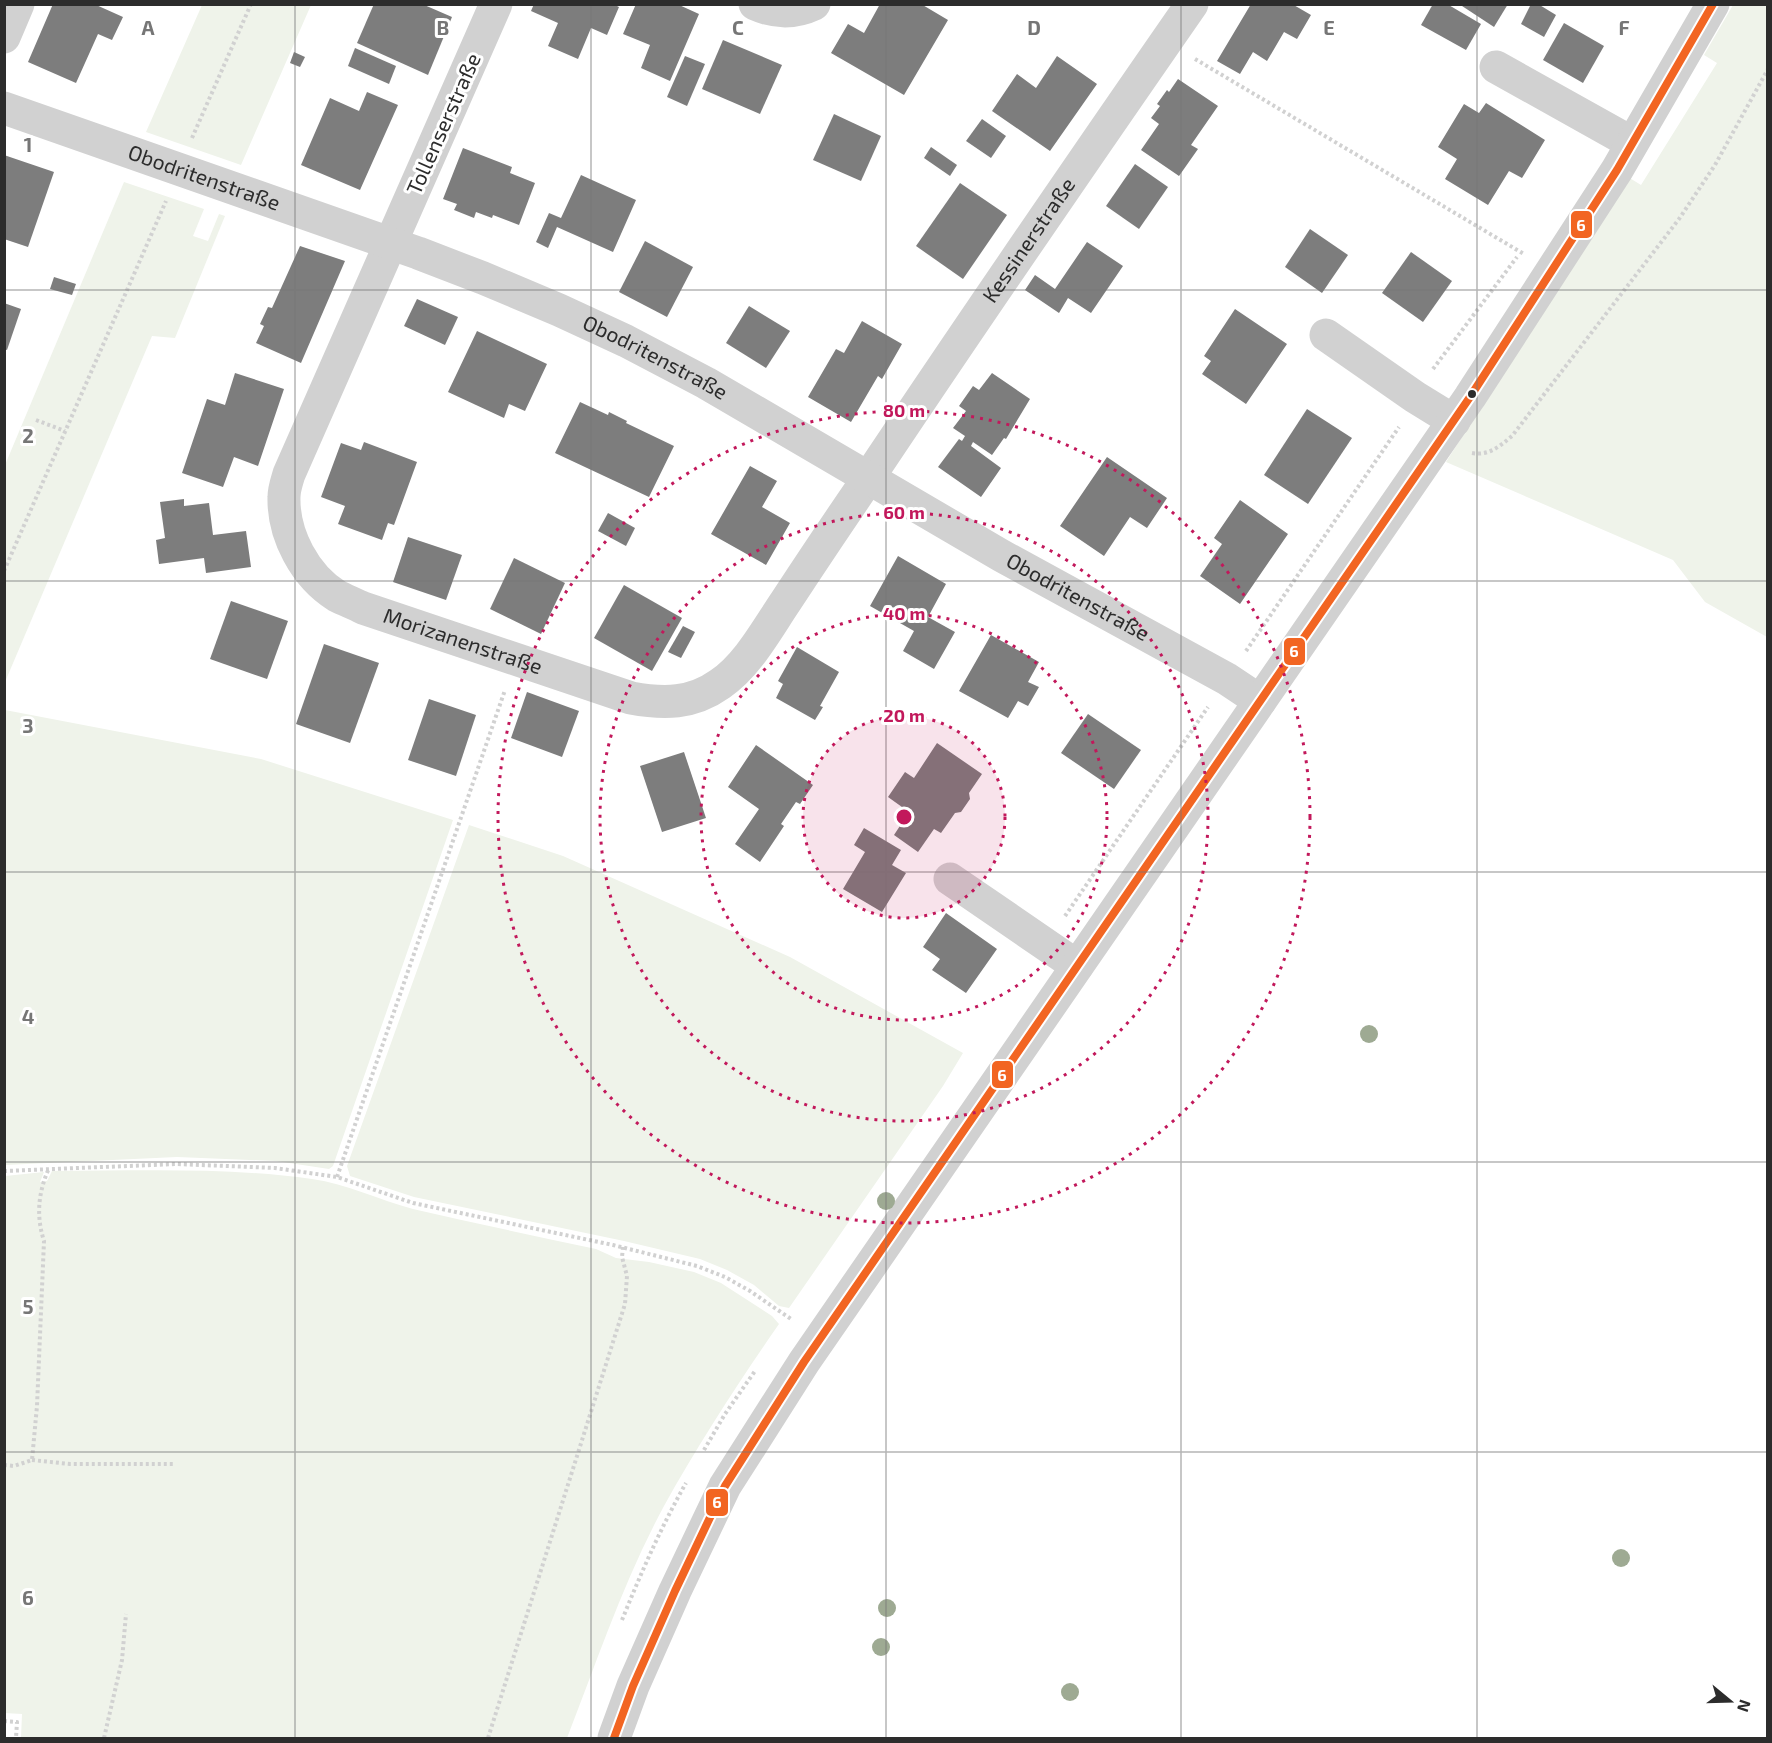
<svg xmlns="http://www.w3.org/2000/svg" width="1772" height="1743" font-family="'Exo 2',sans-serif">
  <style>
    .green { fill: #eff3ea }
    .building { fill: #7d7d7d }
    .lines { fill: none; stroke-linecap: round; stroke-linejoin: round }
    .path { stroke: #d1d1d1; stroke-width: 4; stroke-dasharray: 3 3; stroke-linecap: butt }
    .minor { stroke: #d1d1d1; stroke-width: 33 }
    .bus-1-casing { stroke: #fff; stroke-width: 12 }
    .bus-1 { stroke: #f26522; stroke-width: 8 }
    .tree { fill: #9eaa93 }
    .grid { fill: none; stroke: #767676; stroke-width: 1.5; stroke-opacity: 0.55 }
    .ring { fill: none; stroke: #c2185b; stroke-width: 3; stroke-dasharray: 3 6 }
    .bus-dot { fill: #2c2c2c; stroke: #fff; stroke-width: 2 }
    .labels { text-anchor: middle; stroke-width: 6; stroke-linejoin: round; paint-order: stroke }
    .street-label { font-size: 21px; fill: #2c2c2c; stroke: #fff }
    .grid-label { font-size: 20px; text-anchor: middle; font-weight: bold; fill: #767676; stroke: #fff; stroke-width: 6; stroke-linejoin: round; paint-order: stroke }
    .centre { fill: #c2185b; stroke: #fff; stroke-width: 3 }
    .ring-label { font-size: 18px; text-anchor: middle; font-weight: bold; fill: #c2185b; stroke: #fff; stroke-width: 6; stroke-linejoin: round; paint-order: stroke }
    .line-badge { stroke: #fff; stroke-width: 2 }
    .badge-label { font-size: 16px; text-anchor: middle; font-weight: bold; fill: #fff }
  </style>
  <rect width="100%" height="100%" fill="#fff"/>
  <!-- green -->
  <g class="green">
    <polygon points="202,5 311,5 241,165 146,132"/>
    <polygon points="1733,5 1767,5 1767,637 1705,602 1673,560 1446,462 1628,177 1641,185 1717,63 1704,55"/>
    <polygon points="124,182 204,209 193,236 208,241 219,214 225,216 175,338 152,336 5,682 5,465"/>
    <polygon points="5,710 261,759 453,820 333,1166 329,1169 276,1161 177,1157 5,1165"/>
    <polygon points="469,825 563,856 790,957 963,1053 943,1086 789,1308 779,1306 754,1285 727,1270 700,1259 624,1241 414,1197 350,1176 347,1166"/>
    <path d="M52,1171C138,1171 226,1167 312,1179C347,1184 379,1200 413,1209C474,1223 535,1236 596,1249L616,1258L649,1262L694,1272L721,1283L772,1316L779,1324C738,1383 699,1443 664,1506C624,1580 597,1661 567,1738H21L22,1714L4,1713L5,1176L44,1172L40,1182L47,1181Z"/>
  </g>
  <!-- building -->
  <g class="building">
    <polygon points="53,4 94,4 123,17 112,40 98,34 76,83 28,62"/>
    <polygon points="374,4 422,4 452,17 428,75 357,43"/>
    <polygon points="534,4 613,4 619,7 607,35 591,28 578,59 548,46 558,23 531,11"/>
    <polygon points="636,4 677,4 699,14 670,81 641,68 650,45 623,34"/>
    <polygon points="880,4 921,4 948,20 904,95 831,53 848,24 864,33"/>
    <polygon points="1251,4 1292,4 1311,15 1297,39 1284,32 1267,61 1253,52 1240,74 1217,61"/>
    <polygon points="1433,4 1447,4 1481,24 1466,50 1421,25"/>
    <polygon points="1459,4 1508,4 1494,27"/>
    <polygon points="1531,4 1538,4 1556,15 1544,37 1521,24"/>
    <polygon points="1564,23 1604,46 1583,83 1543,60"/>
    <polygon points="723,40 782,65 760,114 702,89"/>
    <polygon points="355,48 396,66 389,84 348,66"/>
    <polygon points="294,52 305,57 300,67 290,63"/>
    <polygon points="685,56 705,64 687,106 667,97"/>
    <polygon points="1057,56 1097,84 1050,151 992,111 1017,74 1036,88"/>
    <polygon points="1178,79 1218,106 1191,145 1198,149 1179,176 1141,150 1159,124 1151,118 1160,106 1157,104 1167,90 1169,92"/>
    <polygon points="367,92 398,105 360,190 301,165 330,98 359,111"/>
    <polygon points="1486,103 1545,140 1522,178 1509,171 1488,205 1445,179 1457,159 1438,147 1464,104 1479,113"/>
    <polygon points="834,114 881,136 861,181 813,160"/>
    <polygon points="982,119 1006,136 991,158 966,141"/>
    <polygon points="931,147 957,165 950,176 924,158"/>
    <polygon points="463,148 512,167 510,173 535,183 519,225 493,215 492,218 476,212 474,218 454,210 457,204 443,199"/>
    <polygon points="4,155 54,172 28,247 4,239"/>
    <polygon points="1135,164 1168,187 1139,229 1106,206"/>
    <polygon points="581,175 636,200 613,252 557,227 548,248 536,242 549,213 561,218"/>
    <polygon points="960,183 1007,215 963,279 916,246"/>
    <polygon points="1310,229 1348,255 1322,293 1285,267"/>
    <polygon points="645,241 693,267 667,317 619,292"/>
    <polygon points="1087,242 1123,266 1091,313 1068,298 1059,313 1025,290 1035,275 1055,289"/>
    <polygon points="300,246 345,261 301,363 256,343 264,326 260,324 268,307 272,308"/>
    <polygon points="1411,252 1452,281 1423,322 1382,293"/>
    <polygon points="54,277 76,284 72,295 50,289"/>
    <polygon points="417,299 458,317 445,345 404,326"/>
    <polygon points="4,303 21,309 7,350 4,349"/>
    <polygon points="749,306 790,331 766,368 726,343"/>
    <polygon points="1235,309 1287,344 1246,404 1202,374 1211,361 1204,356"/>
    <polygon points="862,321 902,344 882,379 878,376 851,422 808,397 836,349 844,353"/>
    <polygon points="477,331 547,364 525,411 509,404 504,418 448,392"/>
    <polygon points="235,373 284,389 258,466 234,457 223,487 182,473 207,399 225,405"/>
    <polygon points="992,373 1030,399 1006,439 1004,438 992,455 973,442 971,446 1001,468 981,497 938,467 959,439 962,441 965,436 953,428 966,411 959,406 973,386 979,390"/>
    <polygon points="580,402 608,415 609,412 627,421 626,423 674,446 649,497 555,453"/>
    <polygon points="1307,409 1352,438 1308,504 1264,475"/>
    <polygon points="364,442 417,462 394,525 388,523 382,540 338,524 345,506 321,497 341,443 361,450"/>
    <polygon points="1107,457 1167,498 1147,528 1130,517 1104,556 1060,526"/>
    <polygon points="750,466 777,481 762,507 790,523 766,565 711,534"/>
    <polygon points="184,499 184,506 209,503 213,535 246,531 251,567 206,573 204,558 159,564 156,540 165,538 160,502"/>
    <polygon points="1240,500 1288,534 1240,604 1200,576 1222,544 1214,538"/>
    <polygon points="608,513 635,528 626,546 598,531"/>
    <polygon points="408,537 462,555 446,600 393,582"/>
    <polygon points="898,556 946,584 928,617 955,632 934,669 903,651 914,631 870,606"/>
    <polygon points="514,558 565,583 541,634 490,609"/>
    <polygon points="624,585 682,618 652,671 594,638"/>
    <polygon points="231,601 288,621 267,679 210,659"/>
    <polygon points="683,626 695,632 681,658 668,652"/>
    <polygon points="991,635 1039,662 1028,682 1039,687 1028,706 1018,701 1008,718 959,691"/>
    <polygon points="324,644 379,663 350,743 296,724"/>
    <polygon points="797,647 839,672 820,706 823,707 815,720 776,698 783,684 778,681"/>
    <polygon points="527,692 579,711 562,757 511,738"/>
    <polygon points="429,699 476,715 456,776 408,760"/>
    <polygon points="1088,714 1141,750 1114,789 1061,753"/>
    <polygon points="937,743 982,774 969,793 970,799 961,812 955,813 941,833 934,829 918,852 894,835 909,812 888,797 905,772 914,778"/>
    <polygon points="756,745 813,785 800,804 796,802 781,824 784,826 760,862 735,844 759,809 728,787"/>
    <polygon points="684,752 706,818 662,832 640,766"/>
    <polygon points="864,828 901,850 892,865 906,873 882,912 843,889 865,852 854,845"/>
    <polygon points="946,913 997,949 966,993 932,970 940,959 923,947"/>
  </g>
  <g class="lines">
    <!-- path -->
    <g class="path">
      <polyline points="1195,59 1524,254"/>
      <polyline points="192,138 251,4"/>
      <polyline points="1433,369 1517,257"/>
      <polyline points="36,420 65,431"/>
      <path d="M1472,453C1489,456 1500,446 1512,436L1679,219L1715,165L1768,69"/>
      <polyline points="4,571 166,201"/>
      <polyline points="1246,651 1399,427"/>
      <polyline points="1065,916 1208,707"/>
      <polyline points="4,1171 177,1164 275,1168 337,1177 413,1203 613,1245 697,1266 725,1277 750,1291 791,1319"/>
      <polyline points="337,1177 505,690"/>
      <polyline points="704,1450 725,1414 755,1371"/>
      <polyline points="32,1460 70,1464 173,1464"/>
      <path d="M4,1465L14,1466L32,1460L37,1406L44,1241C36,1216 38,1193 49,1168"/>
      <path d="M622,1620C641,1573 661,1527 686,1483"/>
      <polyline points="4,1721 17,1722 16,1738"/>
      <polyline points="104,1738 122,1660 126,1614"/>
      <polyline points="488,1738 625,1304 627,1276 622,1257 623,1247"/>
    </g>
    <!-- minor -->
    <g class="minor">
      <path id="s1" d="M496,4L289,474C287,481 284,489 284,497C283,535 305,576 337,596C345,600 355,604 363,608L631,698C664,704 692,704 720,684C748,665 767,629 786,601C811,563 837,524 863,486C971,324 1081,164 1192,4"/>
      <path d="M755,4C775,13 795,13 814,4"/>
      <polyline points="4,37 18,4"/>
      <polyline points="1496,67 1632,143"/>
      <path id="s2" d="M4,108L418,253L483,278L559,310L626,341L706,383L1002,556L1227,679L1260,701"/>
      <polyline points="1326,335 1415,397 1454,421"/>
      <polyline points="950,879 1077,966"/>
      <polyline points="614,1738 633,1686 675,1591 725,1486 804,1362 1470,397 1617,170 1713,4"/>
    </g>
    <!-- bus-1 casing -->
    <g class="bus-1-casing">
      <polyline id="bus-1" points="614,1738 633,1686 675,1591 725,1486 804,1362 1470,397 1617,170 1713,4"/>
    </g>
    <!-- bus-1 -->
    <use href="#bus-1" class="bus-1"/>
  </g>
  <!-- trees -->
  <g class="tree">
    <circle cx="1369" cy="1034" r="9"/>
    <circle cx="886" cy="1201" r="9"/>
    <circle cx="1621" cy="1558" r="9"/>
    <circle cx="887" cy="1608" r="9"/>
    <circle cx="881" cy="1647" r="9"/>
    <circle cx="1070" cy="1692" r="9"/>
  </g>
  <!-- grid -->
  <path class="grid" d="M295,4V1738M591,4V1738M886,4V1738M1181,4V1738M1477,4V1738M4,290H1768M4,581H1768M4,872H1768M4,1162H1768M4,1452H1768"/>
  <!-- distance rings -->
  <circle cx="904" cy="817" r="101" fill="#c2185b" fill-opacity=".12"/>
  <g class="ring">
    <circle cx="904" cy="817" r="101"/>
    <circle cx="904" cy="817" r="203"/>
    <circle cx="904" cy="817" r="304"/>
    <circle cx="904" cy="817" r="406"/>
  </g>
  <!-- markers -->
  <circle class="bus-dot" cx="1472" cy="394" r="5"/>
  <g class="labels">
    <!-- street labels -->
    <g class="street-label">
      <text transform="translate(444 124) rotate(-66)" y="7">Tollenserstraße</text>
      <text dy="7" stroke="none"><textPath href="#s2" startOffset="212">Obodritenstraße</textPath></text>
      <text dy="7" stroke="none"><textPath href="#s1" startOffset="1600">Kessinerstraße</textPath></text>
      <text dy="7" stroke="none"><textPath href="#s2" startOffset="698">Obodritenstraße</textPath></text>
      <text dy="7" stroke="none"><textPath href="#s2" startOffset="1184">Obodritenstraße</textPath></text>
      <text dy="7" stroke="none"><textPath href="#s1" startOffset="788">Morizanenstraße</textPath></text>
    </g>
  </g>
  <g class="grid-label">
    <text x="148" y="35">A</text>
    <text x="443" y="35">B</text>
    <text x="738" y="35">C</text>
    <text x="1034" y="35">D</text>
    <text x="1329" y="35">E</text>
    <text x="1624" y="35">F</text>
    <text x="28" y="152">1</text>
    <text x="28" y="443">2</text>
    <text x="28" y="733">3</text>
    <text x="28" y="1024">4</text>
    <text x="28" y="1314">5</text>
    <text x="28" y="1605">6</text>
  </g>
  <circle cx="904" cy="817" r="9" class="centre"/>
  <g class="ring-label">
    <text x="904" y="417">80 m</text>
    <text x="904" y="519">60 m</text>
    <text x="904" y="620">40 m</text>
    <text x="904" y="722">20 m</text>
  </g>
  <g class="line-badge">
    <rect x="1570" y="210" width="23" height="29" rx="6" fill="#f26522"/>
    <rect x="1283" y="637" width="23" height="29" rx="6" fill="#f26522"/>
    <rect x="991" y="1060" width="23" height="29" rx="6" fill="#f26522"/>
    <rect x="705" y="1488" width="24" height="29" rx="6" fill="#f26522"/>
  </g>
  <g class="badge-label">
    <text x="1581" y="231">6</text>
    <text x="1294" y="657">6</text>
    <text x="1002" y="1081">6</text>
    <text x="717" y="1508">6</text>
  </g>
  <!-- border -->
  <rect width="1772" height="1743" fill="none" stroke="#2c2c2c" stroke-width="12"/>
  <!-- north arrow -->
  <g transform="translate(1730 1701) rotate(109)" stroke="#ffffff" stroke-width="4.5" paint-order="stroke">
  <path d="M0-4.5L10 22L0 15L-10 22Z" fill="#2c2c2c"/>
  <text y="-9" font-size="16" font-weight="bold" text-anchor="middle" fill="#2c2c2c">N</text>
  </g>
</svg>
